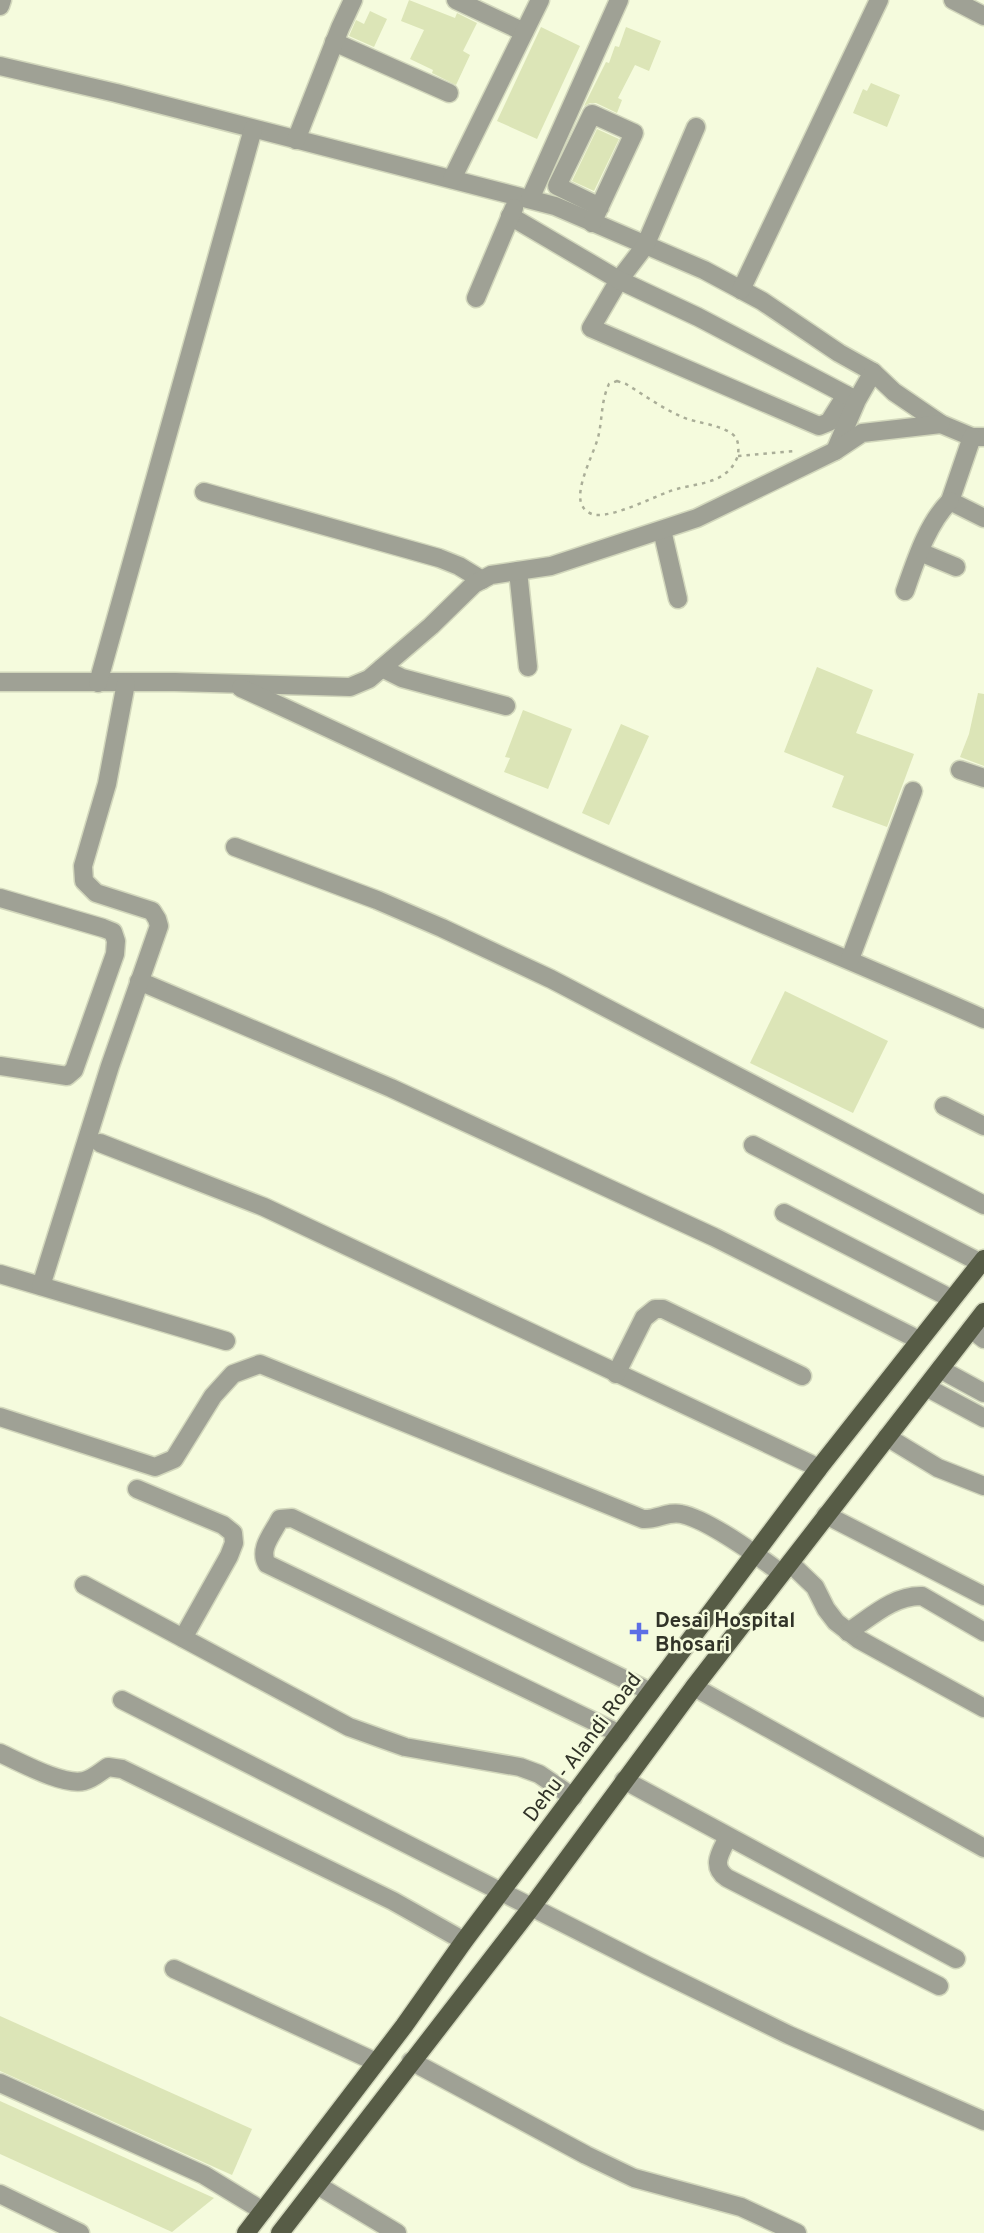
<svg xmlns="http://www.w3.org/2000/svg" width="984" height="2233" font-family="Overpass,sans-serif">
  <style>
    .building { fill: #dce5b7 }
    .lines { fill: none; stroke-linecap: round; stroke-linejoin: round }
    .minor-casing { stroke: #d2d7bc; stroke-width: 21 }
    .major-casing { stroke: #d2d7bc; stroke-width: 21 }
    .path { stroke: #aaae98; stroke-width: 2.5; stroke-dasharray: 3.5 5; stroke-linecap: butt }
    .minor { stroke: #9fa195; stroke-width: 18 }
    .major { stroke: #575c46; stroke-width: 18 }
    .poi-dot { fill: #5d6ee5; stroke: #f5fbdd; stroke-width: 2.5 }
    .labels { text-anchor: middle; stroke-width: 5; stroke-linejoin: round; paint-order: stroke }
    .poi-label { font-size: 21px; font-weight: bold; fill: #313328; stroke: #f5fbdd; text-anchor: start }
    .street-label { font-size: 21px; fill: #313328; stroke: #f5fbdd }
  </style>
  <rect width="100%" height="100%" fill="#f5fbdd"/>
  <!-- building -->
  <g class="building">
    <polygon points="409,0 455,18 457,13 477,23 463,51 470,55 456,85 432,73 433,70 410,59 424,30 401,21"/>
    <polygon points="370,11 387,19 374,47 349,36 356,20 364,24"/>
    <polygon points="541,27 580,46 537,139 497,121"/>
    <polygon points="626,27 661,41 649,71 635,65 618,98 622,100 617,113 596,103 590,103 584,106 606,62 609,63 615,46 619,47"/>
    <polygon points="871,83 900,95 887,127 853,113 863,89 867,91"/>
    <polygon points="597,129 619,139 594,191 572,181"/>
    <polygon points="817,667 873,690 856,733 914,754 887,827 832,807 844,776 784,752"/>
    <polygon points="978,693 984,694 984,766 960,757 969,734"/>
    <polygon points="523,710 572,729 548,789 504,772 510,758 505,757"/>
    <polygon points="621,724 649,736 609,825 582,813"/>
    <polygon points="785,991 888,1041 853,1113 750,1063"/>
    <polygon points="0,2016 252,2129 232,2175 0,2071"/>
    <polygon points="0,2101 214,2198 172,2232 0,2154"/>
  </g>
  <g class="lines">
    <!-- minor casing -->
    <g class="minor-casing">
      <g id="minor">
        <polyline points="456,0 524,32"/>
        <polyline points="953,0 984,16"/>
        <polyline points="0,6 2,0"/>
        <polyline points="334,42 449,93"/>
        <polyline points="0,66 116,93 555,206 704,270 762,301 839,353 873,372 894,392 941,424 972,437 984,437"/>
        <polyline points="696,127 645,246 619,280 591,328 819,426 829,422 846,395"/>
        <polyline points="296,140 340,28 353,0"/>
        <polyline points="452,179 540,0"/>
        <polyline points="530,199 619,0"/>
        <polyline points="510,216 619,280 698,317 854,399"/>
        <polyline points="592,223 634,133 592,114 557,186 600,207"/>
        <polyline points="741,290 879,0"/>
        <polyline points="476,298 514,208"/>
        <polyline points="972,437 950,501 984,518"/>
        <polyline points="835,451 857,400 873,372"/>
        <polyline points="204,492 439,558 459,566 482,580"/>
        <polyline points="662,530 678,599"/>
        <polyline points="920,552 956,567"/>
        <polyline points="518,571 528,667"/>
        <path d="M905,591C916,560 927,524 950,501"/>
        <polyline points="382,668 402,678 506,706"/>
        <polyline points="0,682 175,682 350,687 369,679 431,626 474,584 491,575 551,566 697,518 835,451 862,433 941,424"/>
        <polyline points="98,683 253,129"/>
        <path d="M241,688C363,743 483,802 606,856C731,912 859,963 984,1019"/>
        <polyline points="960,770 984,778"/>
        <polyline points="235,847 377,900 442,928 551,979 984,1205"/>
        <polyline points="0,898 103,928 113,932 116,941 115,954 74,1070 67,1076 0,1066"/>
        <polyline points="850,959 913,791"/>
        <polyline points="139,981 391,1088 714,1237 919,1340"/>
        <polyline points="944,1106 984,1126"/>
        <polyline points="100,1143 264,1207 819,1468"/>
        <polyline points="753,1145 981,1263"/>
        <polyline points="784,1213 952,1299"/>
        <polyline points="0,1274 226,1341"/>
        <polyline points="41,1286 110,1066 159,926 157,919 152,911 96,893 84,881 83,866 107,784 126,683"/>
        <polyline points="971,1329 984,1339"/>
        <polyline points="940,1369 984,1393"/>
        <polyline points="616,1374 644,1318 655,1309 663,1309 802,1376"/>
        <polyline points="926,1387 984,1418"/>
        <path d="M0,1417L155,1467L174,1459L213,1396L233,1374L260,1364L643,1519C657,1520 668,1511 681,1514C708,1519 758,1556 781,1573"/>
        <polyline points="887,1437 938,1468 984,1486"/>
        <polyline points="137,1489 223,1525 233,1533 234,1543 229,1556 183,1638"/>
        <polyline points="826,1515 984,1596"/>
        <polyline points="790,1563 815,1587 826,1609 836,1622 858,1639 984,1708"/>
        <polyline points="84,1585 349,1727 405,1747 520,1767 539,1774 573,1797"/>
        <path d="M848,1632C871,1617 894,1595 922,1596L984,1632"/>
        <polyline points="694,1687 984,1848"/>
        <polyline points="122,1700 648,1966 789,2035 984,2121"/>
        <path d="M620,1734L267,1564C258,1549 273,1533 280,1519L292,1518L651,1692"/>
        <path d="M0,1753C20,1762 63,1786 84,1781C93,1779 100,1772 108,1767L122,1769L393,1901L464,1941"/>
        <polyline points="624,1780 956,1959"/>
        <path d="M728,1837C721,1852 710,1866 727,1878L939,1986"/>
        <polyline points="174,1969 376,2062"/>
        <polyline points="411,2061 586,2155 634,2178 741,2207 797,2233"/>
        <polyline points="0,2083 204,2175 263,2211"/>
        <polyline points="317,2185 397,2233"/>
        <polyline points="0,2194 80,2233"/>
      </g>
    </g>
    <!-- major casing -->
    <g class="major-casing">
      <g id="major">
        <polyline points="246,2233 404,2026 464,1941 819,1468 984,1259"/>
        <polyline points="280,2233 531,1908 694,1687 984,1312"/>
      </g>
    </g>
    <!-- path -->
    <g class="path">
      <path d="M617,381L626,384C644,395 662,408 682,417C695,423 727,425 736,438C739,443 739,453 737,458C725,487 692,482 668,492C649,499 616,516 596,515C592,515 585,511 583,507C573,493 592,457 597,441C603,422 600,403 609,384Z"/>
      <polyline points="738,456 794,451"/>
    </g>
    <!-- minor -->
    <use href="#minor" class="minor"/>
    <!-- major -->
    <use href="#major" class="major"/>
  </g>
  <!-- markers -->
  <path class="poi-dot" d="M635.5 1621.5h7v7h7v7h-7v7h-7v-7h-7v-7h7z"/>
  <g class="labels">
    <!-- poi labels -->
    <g class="poi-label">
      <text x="655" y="1627">Desai Hospital<tspan x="655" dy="24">Bhosari</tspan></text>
    </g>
    <!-- street labels -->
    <g class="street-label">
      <text transform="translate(582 1747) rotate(-53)" y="7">Dehu - Alandi Road</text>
    </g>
  </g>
</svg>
